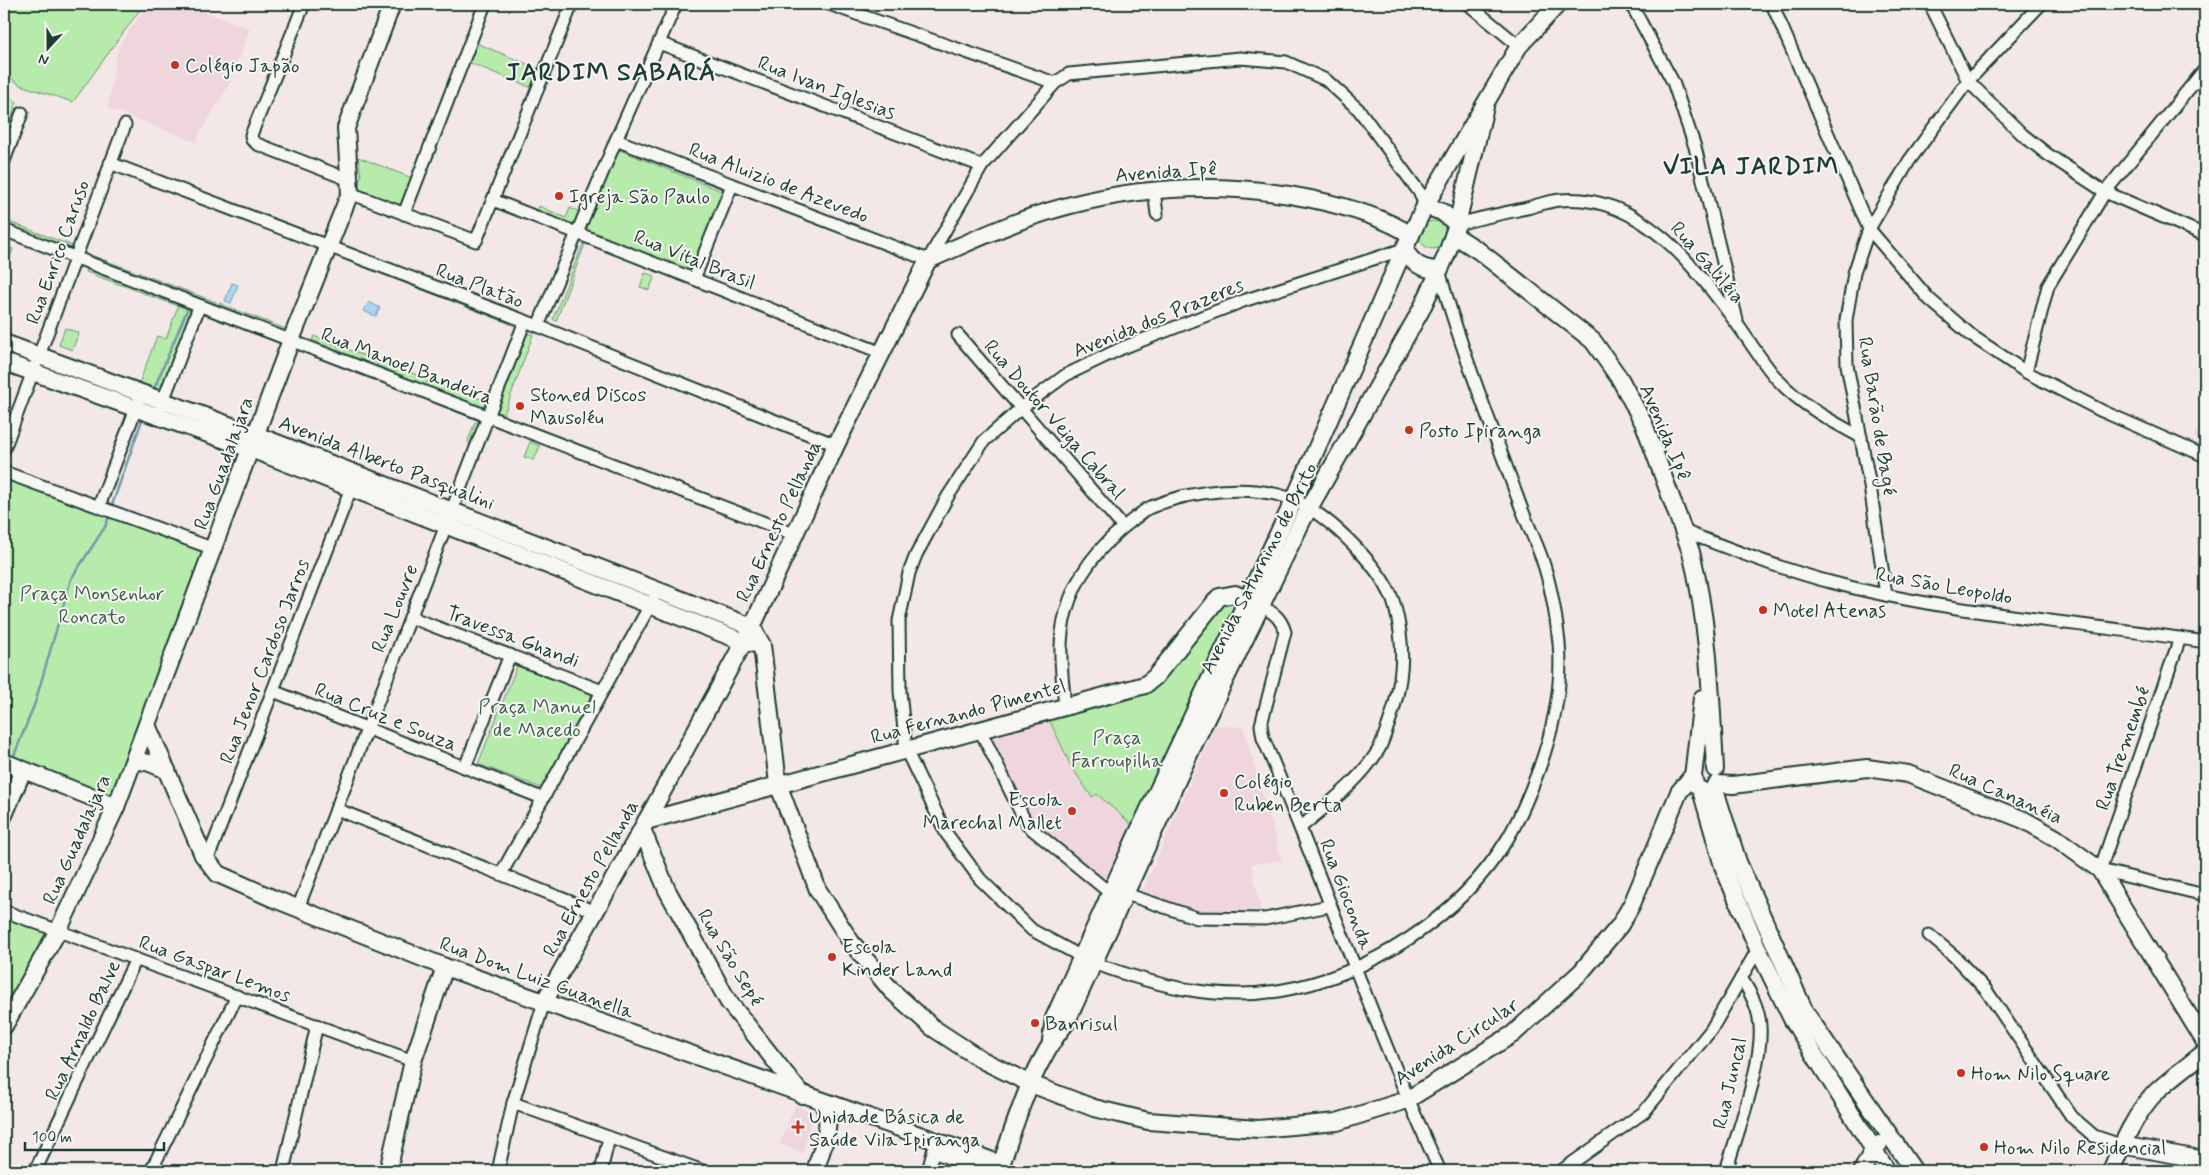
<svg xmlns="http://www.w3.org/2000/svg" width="2209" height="1175" font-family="Mynerve,sans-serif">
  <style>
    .built { fill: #efd5dc }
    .green { fill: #b7ebac; stroke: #6b9470 }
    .water { fill: #acd5f7; stroke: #7498a9 }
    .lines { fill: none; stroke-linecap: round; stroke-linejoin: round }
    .stream { stroke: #7498a9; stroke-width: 2.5 }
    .street-casing { stroke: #1f3d34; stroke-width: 15 }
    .secondary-casing { stroke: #1f3d34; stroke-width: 20 }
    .street { stroke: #f6f6f2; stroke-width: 11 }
    .secondary { stroke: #f6f6f2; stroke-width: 16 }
    .poi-dot { fill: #c8321e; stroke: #f6f6f2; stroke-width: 2 }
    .labels { text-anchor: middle; stroke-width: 4; stroke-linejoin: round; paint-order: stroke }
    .poi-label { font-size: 20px; fill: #1f3d34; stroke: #f6f6f2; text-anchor: start }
    .street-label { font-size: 20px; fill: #1f3d34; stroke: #f6f6f2 }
    .park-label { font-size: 20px; fill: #3d604c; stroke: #f6f6f2 }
    .district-label { font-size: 25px; font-weight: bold; letter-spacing: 1px; fill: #1f3d34; stroke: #f6f6f2 }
  </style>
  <rect width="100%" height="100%" fill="#f3e7e8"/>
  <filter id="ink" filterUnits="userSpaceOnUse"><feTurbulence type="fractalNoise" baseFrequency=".02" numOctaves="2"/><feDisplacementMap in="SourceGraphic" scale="10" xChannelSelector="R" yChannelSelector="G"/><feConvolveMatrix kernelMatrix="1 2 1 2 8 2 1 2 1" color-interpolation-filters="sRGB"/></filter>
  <g filter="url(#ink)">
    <!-- built -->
    <g class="built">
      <polygon points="148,4 182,4 250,28 229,84 195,142 108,108 118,47"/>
      <polygon points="2205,414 2205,442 2194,437"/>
      <polygon points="1048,717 1071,766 1093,797 1097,794 1132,825 1103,881 1035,827 989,733"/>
      <polygon points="1215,726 1243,727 1282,860 1251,864 1261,910 1199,911 1141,894"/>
      <polygon points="795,1106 813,1112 803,1153 780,1144"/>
    </g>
    <!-- green -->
    <g class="green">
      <polygon points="4,4 144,4 73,102 20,85 4,73"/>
      <polygon points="476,43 539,69 532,88 468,62"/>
      <polygon points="4,94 17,102 4,139"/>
      <polygon points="619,145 727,185 725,190 618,148"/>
      <polygon points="617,149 724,192 691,273 584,230"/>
      <polygon points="358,157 412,178 400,209 355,192 361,176"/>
      <polygon points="539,206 566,218 570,208 584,213 578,228 537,212"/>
      <polygon points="4,220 73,246 72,252 4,226"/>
      <circle cx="1433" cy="235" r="14"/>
      <polygon points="583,244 585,244 556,321 553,319"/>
      <polygon points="4,246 13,249 8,263 4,260"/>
      <polygon points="91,255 216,302 216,304 90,258"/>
      <polygon points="348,258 519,325 518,327 348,261"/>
      <polygon points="88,268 178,302 179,306 200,314 167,398 138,386 157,336 166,339 178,306 86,272"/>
      <polygon points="645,273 655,276 649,290 640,287"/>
      <polygon points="219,303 293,332 291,334 217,305"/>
      <polygon points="65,328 79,333 72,350 59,345"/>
      <polygon points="527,333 533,335 504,414 497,412"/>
      <polygon points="314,336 375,360 373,364 312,340"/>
      <polygon points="377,360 428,379 426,385 376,365"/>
      <polygon points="386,380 485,418 479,421 385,383"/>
      <polygon points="430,380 486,401 484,407 428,386"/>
      <polygon points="475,422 480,424 471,447 468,441"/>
      <polygon points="530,442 540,446 534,460 524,457"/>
      <polygon points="4,476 206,554 114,796 4,754"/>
      <polygon points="1232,599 1236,608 1132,825 1097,794 1092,797 1071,766 1048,717 1155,688 1221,601"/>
      <polygon points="517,666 592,694 542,788 478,764"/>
      <polygon points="4,917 51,933 4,1013"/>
    </g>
    <!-- water -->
    <g class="water">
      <polygon points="232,283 238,285 231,303 225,301"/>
      <polygon points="369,302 380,308 376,316 363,311"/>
    </g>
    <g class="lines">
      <!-- stream -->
      <g class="stream">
        <polyline points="154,389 187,310"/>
        <polyline points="111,508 142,420"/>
        <polyline points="13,758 35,703 71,579 105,527 110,514"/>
        <polyline points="4,782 8,770"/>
      </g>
      <!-- street casing -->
      <g class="street-casing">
        <g id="street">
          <polyline points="304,4 251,135 252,140 257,144 350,180"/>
          <polyline points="829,4 857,14"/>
          <polyline points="850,4 857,14 1055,83"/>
          <polyline points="1468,4 1519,46"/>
          <polyline points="1631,4 1673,82 1695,147 1737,320"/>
          <polyline points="1772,4 1869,229 1929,299 1972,336 2026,372 2102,411 2205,456"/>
          <polyline points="1930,4 1968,81 2023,135 2047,154 2105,192 2205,235"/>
          <polyline points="659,43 982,166"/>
          <polyline points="616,140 928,260 982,166 1055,83 1069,74 1240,58 1286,62 1326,80 1359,110 1420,193 1425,206"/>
          <polyline points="4,161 22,113"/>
          <polyline points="110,163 538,326 836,445"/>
          <polyline points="1154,191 1157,214"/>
          <polyline points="350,193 476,241 572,4"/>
          <polyline points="493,200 882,353"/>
          <polyline points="404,214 485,4"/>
          <path d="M1457,224C1480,218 1504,213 1527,208C1538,205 1549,201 1560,200C1641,193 1695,267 1737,324C1751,343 1762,362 1777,379C1801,405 1831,421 1861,437"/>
          <polyline points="4,230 796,535"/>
          <polyline points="694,279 732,185"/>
          <polyline points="538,326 616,140 676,4"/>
          <polyline points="958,335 1123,527"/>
          <polyline points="2026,372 2048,286 2105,192 2205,69"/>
          <polyline points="161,406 199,307"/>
          <polyline points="4,449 125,125"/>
          <polyline points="4,472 214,549"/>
          <polyline points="99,506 138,403"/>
          <path d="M1683,531C1733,550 1783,570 1834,583C1956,615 2082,622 2205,642"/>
          <polyline points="1886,595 1870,486 1847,365 1846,320 1854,273 1869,229 1909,161 1968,81 2041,4"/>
          <path d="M1261,606C1274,613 1281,618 1285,632L1261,725L1263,738C1324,881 1375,1029 1440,1171"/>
          <polyline points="410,617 602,691"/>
          <polyline points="2180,638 2100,870 2205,895"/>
          <polyline points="273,691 542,798"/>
          <path d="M1065,706C1062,674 1057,644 1066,612C1076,574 1103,542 1135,518C1140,515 1145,509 1151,507C1191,490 1253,483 1294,500C1328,514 1386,571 1395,607C1406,649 1403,683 1389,723C1386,731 1383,741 1379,749C1360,781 1329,803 1301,827"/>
          <polyline points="980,730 1027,825 1110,893"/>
          <polyline points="465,767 510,655"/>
          <polyline points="336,809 596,912"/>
          <polyline points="207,861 353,483"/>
          <polyline points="501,874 653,600"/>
          <polyline points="1126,894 1197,918 1265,919 1329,906"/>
          <polyline points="298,908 525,321"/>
          <polyline points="4,911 413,1061"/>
          <polyline points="1929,935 1954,956 1986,990 2072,1117 2094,1136 2121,1145"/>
          <polyline points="1082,957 1032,930 980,879 946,833 906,750 900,691 899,621 909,573 916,555 948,496 984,441 1021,408 1066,375 1122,348 1243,301 1404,249"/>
          <path d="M1094,963C1153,985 1215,1001 1278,991C1369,976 1460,917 1508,838C1521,816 1530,793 1539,769C1553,730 1563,685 1559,643C1556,615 1551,585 1542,559C1535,539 1525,519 1518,499C1491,423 1460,348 1439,270"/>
          <polyline points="513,1103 703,1171"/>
          <polyline points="933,1152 985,1171"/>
          <polyline points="35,1171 136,959"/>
          <polyline points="151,1171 237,996"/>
          <polyline points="283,1171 317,1025"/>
          <polyline points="498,1171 513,1103 544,1002"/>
          <polyline points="601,1171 609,1138"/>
          <polyline points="928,1171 935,1145"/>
          <polyline points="1561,1171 1644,1112 1711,1030 1758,949"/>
          <path d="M1726,1171C1737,1134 1763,1063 1760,1026C1759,1008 1751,993 1741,978"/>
        </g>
      </g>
      <!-- secondary casing -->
      <g class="secondary-casing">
        <g id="secondary">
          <polyline points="1425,206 1442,212 1457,224"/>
          <path d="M1454,235L1479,251L1593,341L1620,379L1644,424L1691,552C1709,623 1711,697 1715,769"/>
          <path d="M1404,249C1412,263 1422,270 1439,270"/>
          <polyline points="4,343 256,435 752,627"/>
          <polyline points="4,362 251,449 744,642 755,644"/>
          <polyline points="752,627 762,645 778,784 818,890 851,942 891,990 933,1028 982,1060 1031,1084 1094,1108 1148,1121 1258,1129 1337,1122 1407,1100 1513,1034 1581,972 1620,925 1632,904 1679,792 1693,775"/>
          <polyline points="147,725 203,855 218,874 272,898 445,967 1001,1164"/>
          <polyline points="134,760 150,763 167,770"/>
          <polyline points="4,762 116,807"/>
          <polyline points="1695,784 1693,777 1702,698"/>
          <polyline points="1717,784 1733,785 1867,768 1908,774 2024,820 2056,838 2100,870 2205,1042"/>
          <polyline points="1714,787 1738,862 1805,1012 1914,1171"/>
          <polyline points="1701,790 1723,866 1758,949 1792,1019 1887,1171"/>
          <polyline points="4,815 23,770"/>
          <polyline points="646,821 1145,685 1155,677 1219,597 1235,594 1256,603"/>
          <polyline points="642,829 667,890 728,1001 802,1095"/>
          <path d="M544,1002L642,829L752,627L836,445L928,260C963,245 998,228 1034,216C1123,186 1219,180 1311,199C1344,206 1382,216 1411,235"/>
          <polyline points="4,1026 59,929 116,807 291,340 350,193 346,128 392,4"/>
          <polyline points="1051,1040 1054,1018 1134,841 1294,500 1404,249 1425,206 1519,46 1558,4"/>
          <polyline points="2121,1145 2205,1160"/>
          <polyline points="388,1171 413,1061 445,967"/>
          <path d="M815,1171C821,1150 836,1121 821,1101"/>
          <path d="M999,1171C1016,1121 1032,1064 1066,1023L1191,750L1303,519L1421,310L1446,256L1457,224L1485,107"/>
          <polyline points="1862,1171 1873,1150 1879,1144"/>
          <path d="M2111,1171C2122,1144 2136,1112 2157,1091C2172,1077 2189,1065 2205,1052"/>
        </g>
      </g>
      <!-- street -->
      <use href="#street" class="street"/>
      <!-- secondary -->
      <use href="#secondary" class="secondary"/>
    </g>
  </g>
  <!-- markers -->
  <g class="poi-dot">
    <circle cx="175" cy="65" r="5"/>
    <circle cx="559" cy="196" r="5"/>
    <circle cx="520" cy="406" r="5"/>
    <circle cx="1409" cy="430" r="5"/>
    <circle cx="1763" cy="610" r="5"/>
    <circle cx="1224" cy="793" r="5"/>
    <circle cx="1072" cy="811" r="5"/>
    <circle cx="832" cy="957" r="5"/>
    <circle cx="1035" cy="1023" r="5"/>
    <circle cx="1961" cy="1073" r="5"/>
    <path d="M795.5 1119.5h5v5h5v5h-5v5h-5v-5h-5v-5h5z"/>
    <circle cx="1984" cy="1147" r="5"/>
  </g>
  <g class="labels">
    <!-- poi labels -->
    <g class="poi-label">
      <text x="185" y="72">Colégio Japão</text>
      <text x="569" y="203">Igreja São Paulo</text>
      <text x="530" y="401">Stoned Discos<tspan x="530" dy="23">Mausoléu</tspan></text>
      <text x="1419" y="437">Posto Ipiranga</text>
      <text x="1773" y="617">Motel Atenas</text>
      <text x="1234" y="788">Colégio<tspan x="1234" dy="23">Ruben Berta</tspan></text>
      <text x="1062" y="806" text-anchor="end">Escola<tspan x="1062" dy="23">Marechal Mallet</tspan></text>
      <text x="842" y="953">Escola<tspan x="842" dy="23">Kinder Land</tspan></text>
      <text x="1045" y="1030">Banrisul</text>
      <text x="1971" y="1080">Hom Nilo Square</text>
      <text x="809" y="1123">Unidade Básica de<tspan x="809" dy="23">Saúde Vila Ipiranga</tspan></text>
      <text x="1994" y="1154">Hom Nilo Residencial</text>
    </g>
    <!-- street labels -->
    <g class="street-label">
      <text transform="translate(827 87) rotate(21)" y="7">Rua Ivan Iglesias</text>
      <text transform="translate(1166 171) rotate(-4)" y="7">Avenida Ipê</text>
      <text transform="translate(779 182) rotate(21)" y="7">Rua Aluizio de Azevedo</text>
      <text transform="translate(57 252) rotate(-70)" y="7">Rua Enrico Caruso</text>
      <text transform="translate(695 259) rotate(22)" y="7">Rua Vital Brasil</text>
      <text transform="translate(1708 262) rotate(49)" y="7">Rua Galiléia</text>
      <text transform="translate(480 285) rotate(21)" y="7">Rua Platão</text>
      <text transform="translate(1158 317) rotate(-22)" y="7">Avenida dos Prazeres</text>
      <text transform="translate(407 365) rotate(21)" y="7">Rua Manoel Bandeira</text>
      <text transform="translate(1878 416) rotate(81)" y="7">Rua Barão de Bagé</text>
      <text transform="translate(1055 419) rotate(49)" y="7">Rua Doutor Veiga Cabral</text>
      <text transform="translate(1666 432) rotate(67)" y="7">Avenida Ipê</text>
      <text transform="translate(387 462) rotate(21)" y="7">Avenida Alberto Pasqualini</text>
      <text transform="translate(223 463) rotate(-70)" y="7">Rua Guadalajara</text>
      <text transform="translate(778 521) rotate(-65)" y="7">Rua Ernesto Pellanda</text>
      <text transform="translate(1258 568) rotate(-63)" y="7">Avenida Saturnino de Brito</text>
      <text transform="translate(1944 585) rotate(10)" y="7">Rua São Leopoldo</text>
      <text transform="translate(394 608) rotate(-68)" y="7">Rua Louvre</text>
      <text transform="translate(513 636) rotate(21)" y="7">Travessa Ghandi</text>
      <text transform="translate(264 661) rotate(-69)" y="7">Rua Jenor Cardoso Jarros</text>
      <text transform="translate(968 711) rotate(-15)" y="7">Rua Fernando Pimentel</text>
      <text transform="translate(386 716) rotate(22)" y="7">Rua Cruz e Souza</text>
      <text transform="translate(2122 748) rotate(-71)" y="7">Rua Tremembé</text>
      <text transform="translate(2006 793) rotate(24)" y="7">Rua Cananéia</text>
      <text transform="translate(76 839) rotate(-66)" y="7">Rua Guadalajara</text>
      <text transform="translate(590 878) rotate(-61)" y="7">Rua Ernesto Pellanda</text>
      <text transform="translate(1347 894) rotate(69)" y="7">Rua Gioconda</text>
      <text transform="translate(731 957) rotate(59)" y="7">Rua São Sepé</text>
      <text transform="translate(215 968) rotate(20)" y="7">Rua Gaspar Lemos</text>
      <text transform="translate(537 977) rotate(20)" y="7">Rua Dom Luiz Guanella</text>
      <text transform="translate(82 1030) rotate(-65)" y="7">Rua Arnaldo Balve</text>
      <text transform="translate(1456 1041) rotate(-33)" y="7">Avenida Circular</text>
      <text transform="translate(1729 1083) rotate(-77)" y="7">Rua Juncal</text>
    </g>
    <!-- park labels -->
    <g class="park-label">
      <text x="92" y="600">Praça Monsenhor<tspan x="92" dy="23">Roncato</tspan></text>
      <text x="537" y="713">Praça Manuel<tspan x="537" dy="23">de Macedo</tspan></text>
      <text x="1117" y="744">Praça<tspan x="1117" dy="23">Farroupilha</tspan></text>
    </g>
    <!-- district labels -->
    <g class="district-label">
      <text x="611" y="80">JARDIM SABARÁ</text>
      <text x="1751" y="174">VILA JARDIM</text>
    </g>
  </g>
  <!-- margin -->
  <rect width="2209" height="1175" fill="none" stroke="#f6f6f2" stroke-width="20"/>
  <rect x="10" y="10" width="2189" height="1155" fill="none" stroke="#1f3d34" stroke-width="2" filter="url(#ink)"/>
  <!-- north arrow -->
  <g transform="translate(48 48) rotate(201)" stroke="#f6f6f2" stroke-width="4" paint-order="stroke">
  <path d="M0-4L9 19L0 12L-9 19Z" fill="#1f3d34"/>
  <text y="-8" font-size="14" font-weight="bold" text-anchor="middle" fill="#1f3d34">N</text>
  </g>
  <!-- scale -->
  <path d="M25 1142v8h139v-8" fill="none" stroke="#1f3d34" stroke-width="2.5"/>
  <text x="32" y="1142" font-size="15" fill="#1f3d34" stroke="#f6f6f2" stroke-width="4" paint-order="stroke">100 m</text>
</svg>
